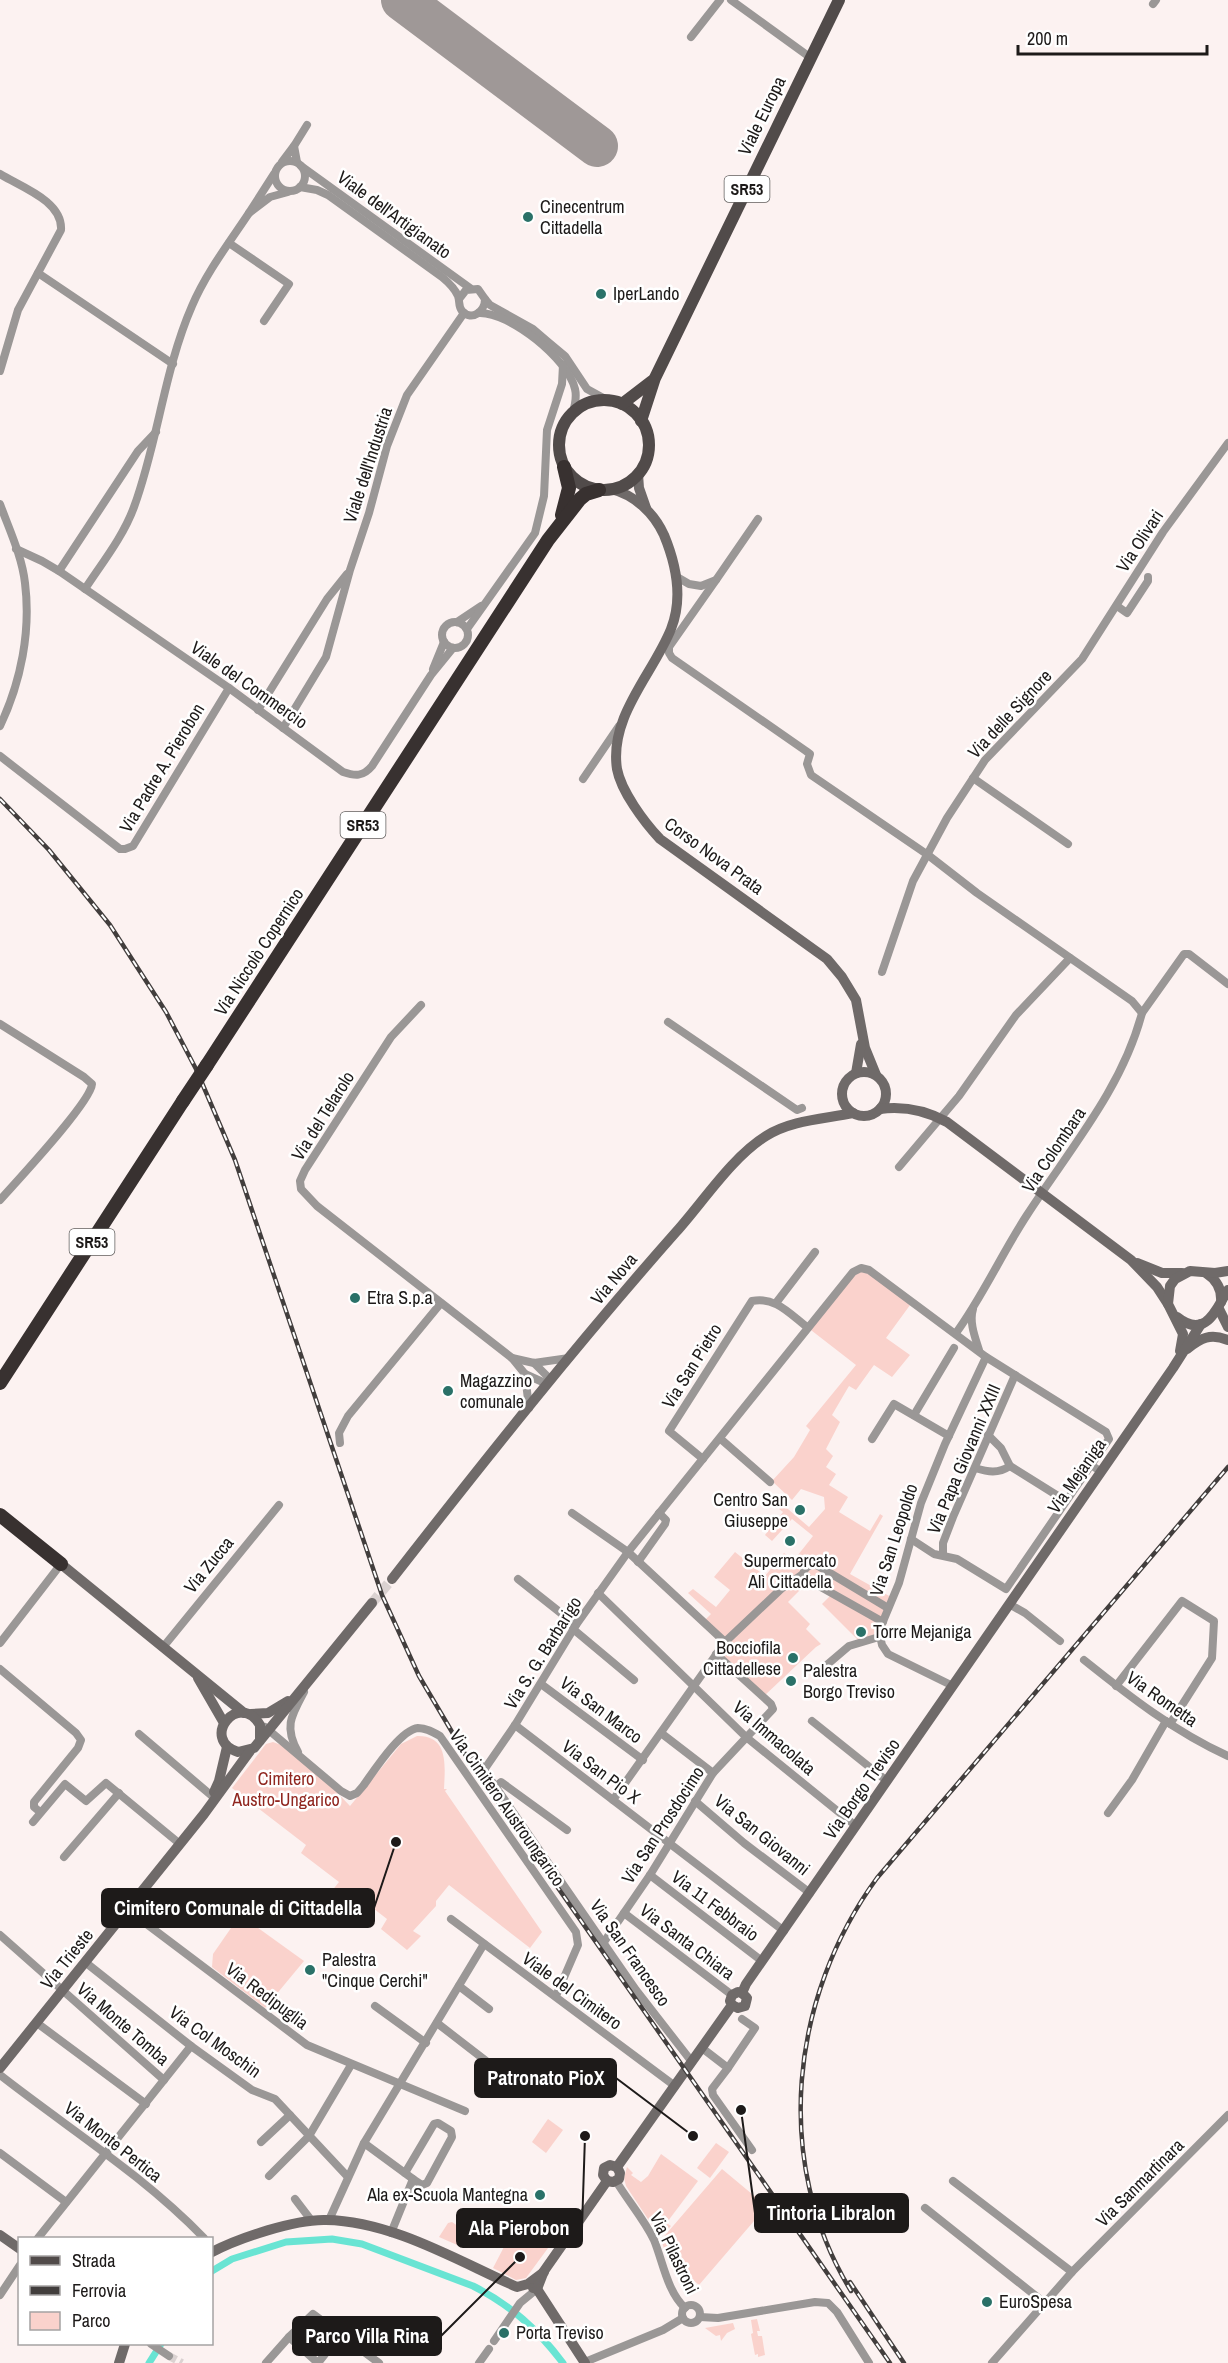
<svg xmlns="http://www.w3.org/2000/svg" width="1228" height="2363" font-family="'Archivo Narrow',sans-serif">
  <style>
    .green { fill: #fad2cc }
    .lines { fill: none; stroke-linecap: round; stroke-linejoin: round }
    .canal { stroke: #69e4d3; stroke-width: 7 }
    .runway { stroke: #9f9897; stroke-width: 42 }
    .street-tunnel { stroke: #dbd2d1; stroke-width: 8; stroke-dasharray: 8 4; stroke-linecap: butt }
    .secondary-tunnel { stroke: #dbd2d1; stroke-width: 10; stroke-dasharray: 10 5; stroke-linecap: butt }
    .street { stroke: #9a9796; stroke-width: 8 }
    .secondary { stroke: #6f6a69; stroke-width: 10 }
    .primary { stroke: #514b4a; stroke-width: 12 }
    .highway { stroke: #383130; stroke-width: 14 }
    .rail-casing { stroke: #423e3d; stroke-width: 4.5 }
    .rail { stroke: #fff; stroke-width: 2; stroke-dasharray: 7; stroke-linecap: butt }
    .highway-bridge { stroke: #383130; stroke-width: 14 }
    .poi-dot { fill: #2a7168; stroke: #fff; stroke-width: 2 }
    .labels { text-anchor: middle; stroke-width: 5; stroke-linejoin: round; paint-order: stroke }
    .shield { fill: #fff; stroke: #615f5e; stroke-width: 1.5 }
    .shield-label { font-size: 16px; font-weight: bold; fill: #1d1a19 }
    .street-label { font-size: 18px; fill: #1d1a19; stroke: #fff }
    .poi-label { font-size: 18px; fill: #1d1a19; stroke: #fff; text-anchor: start }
    .park-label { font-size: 18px; fill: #90261f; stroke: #fff }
    .leader { fill: none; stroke: #1d1a19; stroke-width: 2 }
    .callout-dot { fill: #1d1a19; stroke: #fff; stroke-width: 2 }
    .callout { fill: #1d1a19; stroke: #1d1a19; stroke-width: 2 }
    .callout-label { font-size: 20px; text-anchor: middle; font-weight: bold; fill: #fff }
  </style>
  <rect width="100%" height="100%" fill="#fcf2f1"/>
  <!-- green -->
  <g class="green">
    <polygon points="861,1268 913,1301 886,1338 910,1355 892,1377 874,1365 856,1390 849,1386 832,1415 840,1422 826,1449 833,1456 826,1467 836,1474 829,1485 848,1497 839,1512 870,1531 880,1514 883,1516 850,1574 891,1597 876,1634 858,1640 822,1604 830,1596 807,1583 788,1602 810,1624 806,1629 821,1644 816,1647 763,1697 716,1654 724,1642 703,1622 711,1614 688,1593 693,1589 716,1607 730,1590 714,1577 735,1552 765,1576 784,1553 794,1560 813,1536 792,1519 772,1541 765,1535 783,1512 779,1509 782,1504 809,1527 825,1509 824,1497 801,1489 792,1500 772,1481 794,1457 810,1430 806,1426 856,1365 807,1327"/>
    <path d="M417,1736C449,1735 445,1766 444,1789H447L445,1791L542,1932L530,1948L449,1885L436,1901V1906L413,1931L421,1936L407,1950L381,1929L387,1919L369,1905L361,1915L331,1892L339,1882L301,1853L306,1845L232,1788L266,1744L273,1742L281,1745L328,1783L350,1806L401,1744Z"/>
    <polygon points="240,1915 304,1961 265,2008 212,1967 213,1954"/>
    <polygon points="548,2119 563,2130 546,2153 532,2142"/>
    <polygon points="716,2143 729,2152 710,2178 697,2168"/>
    <polygon points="661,2154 698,2181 665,2225 668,2224 671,2226 660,2237 626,2186 624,2178 627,2167 633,2173 631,2175 641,2182 648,2176"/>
    <polygon points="722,2169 764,2204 768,2204 773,2210 754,2221 699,2285 667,2257 661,2240"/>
    <polygon points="537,2216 545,2221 547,2218 562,2229 526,2278 516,2280 493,2268 505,2245 511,2245 514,2239 517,2239 520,2235 518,2234 528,2218 533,2221"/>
    <polygon points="452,2222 478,2240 474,2246 464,2248 439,2237 448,2223"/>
    <polygon points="757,2319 760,2331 757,2331 758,2336 762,2336 765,2355 758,2357 758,2354 755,2355 751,2334 753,2333 751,2320"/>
    <polygon points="733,2323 735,2329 727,2333 721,2341 720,2335 716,2336 705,2328"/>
  </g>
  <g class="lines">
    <!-- canal -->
    <g class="canal">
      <path d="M212,2271L232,2259L286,2242L332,2239L362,2244L473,2286C511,2305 538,2330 563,2363"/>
      <polyline points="149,2363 161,2344"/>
    </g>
    <!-- runway -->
    <polyline class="runway" points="402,0 597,146"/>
    <!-- street-tunnel -->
    <polyline class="street-tunnel" points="169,2356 182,2363"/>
    <!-- secondary-tunnel -->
    <polyline class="secondary-tunnel" points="372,1603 392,1579"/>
    <!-- street -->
    <g class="street">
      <polyline points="731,0 811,58"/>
      <polyline points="1153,4 1156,0"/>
      <polyline points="691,37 720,0"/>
      <polyline points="294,146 307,125"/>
      <circle cx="290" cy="176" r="15"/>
      <polyline points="282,162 294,146 297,162"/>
      <polyline points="301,166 470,288"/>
      <path d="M0,174C21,187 63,201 61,230L18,310L0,371"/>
      <polyline points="274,174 249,213 270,197 288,192"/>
      <path d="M300,187L317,190L328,195L442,277C448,282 455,289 458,296C460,301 458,306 462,311C472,322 485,311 485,299L478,289L466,290L459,299"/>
      <polyline points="229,243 289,284 264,321"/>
      <polyline points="38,273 173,364"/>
      <polyline points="485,299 490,305 533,329 547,341 565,356 587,389 607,400"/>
      <path d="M479,313C510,312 568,359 575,389C577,397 575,405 573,412"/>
      <path d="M0,504C9,529 22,556 25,583C31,631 21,682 0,726"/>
      <path d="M16,549L42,561L59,571L229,688L343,772C355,776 363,777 372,766L431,675L453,648"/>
      <polyline points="59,571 138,451 156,432"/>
      <polyline points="677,577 689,584 701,586 716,580 758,519"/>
      <path d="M716,580L669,647V653L672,658L806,751L810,754L807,764L811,775L928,855L977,893L1132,1001L1142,1013C1122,1089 1069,1150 1027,1215C1002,1253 983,1296 956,1333"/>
      <path d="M85,589C102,563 123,537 134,507C158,442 164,370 192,306C206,273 229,243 249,213"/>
      <polyline points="1117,606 1127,613 1148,581 1148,577"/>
      <circle cx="455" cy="635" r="13"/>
      <polyline points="457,622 481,606"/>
      <polyline points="467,629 535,533 544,496 547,430 562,384 563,365"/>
      <polyline points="433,669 444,642"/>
      <polyline points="258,710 327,599 347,574"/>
      <polyline points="283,728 326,657 350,570 369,513 387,446 407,395 464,313"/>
      <polyline points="0,756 120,849 125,849 133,846 229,688"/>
      <polyline points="973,778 1068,844"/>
      <polyline points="583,779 619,726"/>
      <polyline points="882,972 913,881 947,818 985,760 1082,659 1163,532 1228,443"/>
      <polyline points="421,1005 391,1037 305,1170 300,1181 301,1189 317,1206 512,1358 525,1374 529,1408"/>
      <polyline points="1142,1013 1184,954 1189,954 1228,984"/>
      <polyline points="668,1022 797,1110 802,1108"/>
      <path d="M0,1024L84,1077L92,1084C91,1102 16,1182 0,1200"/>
      <polyline points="899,1167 959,1096 1016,1015 1070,958"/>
      <polyline points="776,1303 815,1252"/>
      <path d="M973,1309C969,1322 975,1337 979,1350"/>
      <polyline points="512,1358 534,1363 569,1358"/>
      <polyline points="534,1363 551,1380"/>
      <polyline points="525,1374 547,1384"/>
      <polyline points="914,1415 954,1348"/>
      <polyline points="988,1435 1001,1448 1010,1466 1066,1501"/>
      <polyline points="872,1439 894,1404 949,1436"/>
      <polyline points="723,1441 770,1482"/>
      <polyline points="340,1443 339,1433 348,1416 441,1303"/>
      <path d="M703,1459L669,1431L752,1301C775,1296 790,1314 807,1327"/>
      <path d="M975,1468C988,1472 998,1474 1010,1466"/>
      <polyline points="572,1513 628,1552 725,1642"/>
      <polyline points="911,1539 934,1554 957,1559 1006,1589 1091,1465"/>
      <polyline points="943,1555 943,1543 953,1517 1015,1375"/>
      <polyline points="638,1562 665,1524 666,1520 659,1513"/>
      <polyline points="518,1579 576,1625"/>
      <polyline points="598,1593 746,1737 856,1826"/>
      <polyline points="1009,1604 1025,1613 1060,1641"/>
      <path d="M883,1622L812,1582L803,1574C805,1567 808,1566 815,1564L888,1608"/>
      <polyline points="573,1629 634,1680"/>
      <polyline points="0,1643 61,1564"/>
      <polyline points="164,1646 279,1505"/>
      <path d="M1084,1660C1129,1696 1175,1732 1228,1756"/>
      <polyline points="0,1669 76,1733 81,1740 78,1748 34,1802 34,1807 40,1812"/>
      <polyline points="822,1669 849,1646 879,1637"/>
      <polyline points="541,1684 643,1760"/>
      <polyline points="953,1686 888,1654 882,1645 879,1631 899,1583 921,1503 945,1444 986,1357"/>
      <polyline points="1116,1686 1182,1601 1214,1621 1212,1658 1170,1724"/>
      <polyline points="812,1721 887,1781"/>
      <polyline points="515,1725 784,1931"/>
      <path d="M265,1727L341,1791L350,1796L357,1793L363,1786C374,1771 400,1730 418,1728C426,1728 433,1732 440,1736L576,1932L578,1945L556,1996"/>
      <polyline points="661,1733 713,1773"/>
      <polyline points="139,1734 212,1796"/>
      <path d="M298,1752C284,1727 291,1716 304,1692"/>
      <polyline points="475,1757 636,1990 692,2062"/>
      <polyline points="484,1770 515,1725 576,1625 628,1552 853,1272 861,1268 869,1270 986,1357 1106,1432 1109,1439 1091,1465 1100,1471"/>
      <polyline points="495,1787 501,1782 567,1830"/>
      <polyline points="613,1800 725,1642 781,1589 803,1574"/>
      <polyline points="695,1801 744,1843 810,1893"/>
      <polyline points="1108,1813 1132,1780 1166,1721"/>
      <polyline points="33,1822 65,1784 86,1801 106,1783 180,1844"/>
      <polyline points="64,1857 119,1793"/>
      <polyline points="650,1875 762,1961"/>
      <polyline points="128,1910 307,2045 465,2111"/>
      <polyline points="624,1913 732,1995"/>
      <polyline points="451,1919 675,2086"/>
      <polyline points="0,1935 164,2080"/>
      <polyline points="604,1942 650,1875 713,1773 773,1709 771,1704 716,1654"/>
      <polyline points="85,1962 191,2046 252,2090 275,2099 347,2176"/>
      <polyline points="459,1986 489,2009"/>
      <polyline points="375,2006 426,2043"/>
      <polyline points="37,2023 146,2104"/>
      <polyline points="437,2023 503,2074"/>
      <polyline points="702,2048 728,2068 712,2089 713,2095 752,2150"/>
      <polyline points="728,2068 755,2028 742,2019"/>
      <path d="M0,2075C69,2129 143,2175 204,2238"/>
      <polyline points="261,2142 290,2115"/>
      <polyline points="364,2143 413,2179 391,2233"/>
      <polyline points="0,2153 66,2202"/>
      <polyline points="405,2173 434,2124 438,2123 451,2131 452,2137 427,2183 422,2185 413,2179"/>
      <polyline points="269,2176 309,2136 351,2065"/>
      <path d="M616,2181C628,2201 644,2219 654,2240C663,2262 667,2291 685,2308"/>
      <polyline points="953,2181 1072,2272"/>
      <polyline points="295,2199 311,2220"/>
      <polyline points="925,2208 1046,2304"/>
      <polyline points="329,2220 364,2143 484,1944"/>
      <polyline points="38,2238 191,2046"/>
      <polyline points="0,2295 20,2265"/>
      <circle cx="691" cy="2314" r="9"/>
      <polyline points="700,2317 718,2318 815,2302 828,2303 837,2312 869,2363"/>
      <polyline points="289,2337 318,2363"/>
      <polyline points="494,2341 520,2303 537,2289"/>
      <polyline points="151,2344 169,2356"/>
      <polyline points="585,2362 663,2330 683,2318"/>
      <polyline points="266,2363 289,2337 313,2314 379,2363"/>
      <polyline points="318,2363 340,2335"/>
      <polyline points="479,2363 489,2349"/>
      <polyline points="992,2363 1072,2272 1228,2115"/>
    </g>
    <!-- secondary -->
    <g class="secondary">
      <polyline points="638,474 639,488 646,508"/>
      <path d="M611,489C635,495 654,513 664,535C676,564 683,599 671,629C653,674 609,716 617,769C621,791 644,822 660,839L827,959L842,977L856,1000L865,1048L876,1075"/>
      <circle cx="864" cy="1094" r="22"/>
      <polyline points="856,1073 861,1044"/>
      <path d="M880,1109C903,1106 927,1111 947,1122L1131,1260L1157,1287L1168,1304"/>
      <polyline points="1137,1263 1162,1273 1182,1273"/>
      <path d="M1206,1273C1217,1280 1222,1289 1221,1302"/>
      <polyline points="1219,1309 1228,1327"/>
      <path d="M1177,1317C1206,1340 1216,1309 1228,1290"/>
      <path d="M1187,1349C1201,1338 1210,1333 1228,1340"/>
      <polyline points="1180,1351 1183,1334 1168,1304 1170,1286 1175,1279 1190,1271 1215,1273 1228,1271"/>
      <polyline points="61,1564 244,1713"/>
      <path d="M392,1579C484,1461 577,1344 676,1232C703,1202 732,1157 766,1136C791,1120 824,1119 853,1113"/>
      <polyline points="198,1678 224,1723"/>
      <polyline points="251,1714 268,1713 288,1701"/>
      <path d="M260,1741V1725C239,1690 199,1739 238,1752L254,1748L372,1603"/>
      <polyline points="214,1792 219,1781 227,1747"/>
      <polyline points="742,1993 746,1984 1173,1368 1201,1324"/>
      <polyline points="732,2005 738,2008 745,2006 747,1998 742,1993"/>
      <polyline points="0,2068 204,1814 250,1751"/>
      <polyline points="617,2167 732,2005 730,2001 732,1995 738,1992 742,1993"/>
      <polyline points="607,2181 603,2175 604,2168 610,2165 617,2167"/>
      <polyline points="607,2181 613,2182 619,2179 620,2173 617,2167"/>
      <polyline points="0,2235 20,2249"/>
      <path d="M212,2252C239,2238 295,2219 326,2220C392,2221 458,2261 517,2287L528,2284L544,2272"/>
      <polyline points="533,2288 537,2289 585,2363"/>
      <polyline points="537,2289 544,2271 607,2181"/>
      <polyline points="119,2363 125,2344"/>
    </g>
    <!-- primary -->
    <g class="primary">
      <circle cx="604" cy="445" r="45"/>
      <polyline points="622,404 652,381"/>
      <polyline points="641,421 655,378 839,0"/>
    </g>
    <!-- highway -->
    <g class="highway">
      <polyline points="562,515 569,488 564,467"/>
      <polyline points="207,1065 548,540 580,499 586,494 599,490"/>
      <polyline points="0,1383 183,1101"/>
      <polyline points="0,1515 61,1564"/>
    </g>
    <!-- rail casing -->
    <g class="rail-casing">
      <g id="rail">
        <polyline points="0,799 49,850 110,925 166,1012 196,1069 235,1160 382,1595 419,1676 468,1759 890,2363"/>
        <polyline points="850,2282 904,2363"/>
        <path d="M851,2291C772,2162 790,1997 877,1878L1228,1467"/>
      </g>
    </g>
    <!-- rail -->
    <use href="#rail" class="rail"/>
    <!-- highway-bridge -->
    <polyline class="highway-bridge" points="183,1101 207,1065"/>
  </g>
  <!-- markers -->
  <g class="poi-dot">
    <circle cx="528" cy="217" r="6"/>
    <circle cx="601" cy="294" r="6"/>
    <circle cx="355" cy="1298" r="6"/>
    <circle cx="448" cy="1391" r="6"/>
    <circle cx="800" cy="1510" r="6"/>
    <circle cx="790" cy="1541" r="6"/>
    <circle cx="861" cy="1632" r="6"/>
    <circle cx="793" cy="1658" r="6"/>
    <circle cx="791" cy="1681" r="6"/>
    <circle cx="310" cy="1970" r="6"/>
    <circle cx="540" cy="2195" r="6"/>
    <circle cx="987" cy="2302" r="6"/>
    <circle cx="504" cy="2333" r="6"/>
  </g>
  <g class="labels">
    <!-- shield labels -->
    <g class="shield">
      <rect x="724.5" y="176" width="45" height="26" rx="4.5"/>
      <rect x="340.5" y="812" width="45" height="26" rx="4.5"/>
      <rect x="69.5" y="1229" width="45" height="26" rx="4.5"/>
    </g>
    <g class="shield-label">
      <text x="747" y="195">SR53</text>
      <text x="363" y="831">SR53</text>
      <text x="92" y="1248">SR53</text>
    </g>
    <!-- street labels -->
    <g class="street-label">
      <text transform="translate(762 116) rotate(-64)" y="6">Viale Europa</text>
      <text transform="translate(394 215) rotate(36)" y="6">Viale dell'Artigianato</text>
      <text transform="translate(368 465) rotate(-72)" y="6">Viale dell'Industria</text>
      <text transform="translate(1140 541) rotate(-57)" y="6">Via Olivari</text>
      <text transform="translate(249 685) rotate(35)" y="6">Viale del Commercio</text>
      <text transform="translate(1010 714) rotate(-47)" y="6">Via delle Signore</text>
      <text transform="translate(162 768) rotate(-59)" y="6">Via Padre A. Pierobon</text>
      <text transform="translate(714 856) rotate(36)" y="6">Corso Nova Prata</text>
      <text transform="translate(259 952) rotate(-57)" y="6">Via Niccolò Copernico</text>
      <text transform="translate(323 1116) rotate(-58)" y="6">Via del Telarolo</text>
      <text transform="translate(1054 1150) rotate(-56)" y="6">Via Colombara</text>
      <text transform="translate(614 1279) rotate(-50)" y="6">Via Nova</text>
      <text transform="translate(692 1366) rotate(-58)" y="6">Via San Pietro</text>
      <text transform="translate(964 1459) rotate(-67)" y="6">Via Papa Giovanni XXIII</text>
      <text transform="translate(1077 1476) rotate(-55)" y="6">Via Mejaniga</text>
      <text transform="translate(894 1540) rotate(-72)" y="6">Via San Leopoldo</text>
      <text transform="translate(209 1565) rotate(-51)" y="6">Via Zucca</text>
      <text transform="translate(543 1653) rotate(-58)" y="6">Via S. G. Barbarigo</text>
      <text transform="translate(1162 1699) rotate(35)" y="6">Via Rometta</text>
      <text transform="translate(601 1710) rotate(37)" y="6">Via San Marco</text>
      <text transform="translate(774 1738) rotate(41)" y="6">Via Immacolata</text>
      <text transform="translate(601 1772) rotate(37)" y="6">Via San Pio X</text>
      <text transform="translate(862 1789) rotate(-55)" y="6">Via Borgo Treviso</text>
      <text transform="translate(507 1808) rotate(55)" y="6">Via Cimitero Austroungarico</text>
      <text transform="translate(663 1825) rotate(-57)" y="6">Via San Prosdocimo</text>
      <text transform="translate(762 1835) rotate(39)" y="6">Via San Giovanni</text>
      <text transform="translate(715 1906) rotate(37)" y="6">Via 11 Febbraio</text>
      <text transform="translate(687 1942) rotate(37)" y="6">Via Santa Chiara</text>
      <text transform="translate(630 1953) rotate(55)" y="6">Via San Francesco</text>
      <text transform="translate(67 1959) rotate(-51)" y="6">Via Trieste</text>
      <text transform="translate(572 1991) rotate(36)" y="6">Viale del Cimitero</text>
      <text transform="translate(267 1996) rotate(37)" y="6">Via Redipuglia</text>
      <text transform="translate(123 2024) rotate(41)" y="6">Via Monte Tomba</text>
      <text transform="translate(215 2042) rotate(36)" y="6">Via Col Moschin</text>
      <text transform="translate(113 2142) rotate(38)" y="6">Via Monte Pertica</text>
      <text transform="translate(1140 2183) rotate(-45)" y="6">Via Sanmartinara</text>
      <text transform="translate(674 2253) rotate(64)" y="6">Via Pilastroni</text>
    </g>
    <!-- poi labels -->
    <g class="poi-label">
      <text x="540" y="213">Cinecentrum<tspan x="540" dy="21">Cittadella</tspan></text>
      <text x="613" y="300">IperLando</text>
      <text x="367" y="1304">Etra S.p.a</text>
      <text x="460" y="1387">Magazzino<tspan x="460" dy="21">comunale</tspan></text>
      <text x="788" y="1506" text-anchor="end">Centro San<tspan x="788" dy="21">Giuseppe</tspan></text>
      <text x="790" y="1567" text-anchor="middle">Supermercato<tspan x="790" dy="21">Alì Cittadella</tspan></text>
      <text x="873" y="1638">Torre Mejaniga</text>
      <text x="781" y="1654" text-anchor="end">Bocciofila<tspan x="781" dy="21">Cittadellese</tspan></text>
      <text x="803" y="1677">Palestra<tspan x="803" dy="21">Borgo Treviso</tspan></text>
      <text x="322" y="1966">Palestra<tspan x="322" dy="21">"Cinque Cerchi"</tspan></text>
      <text x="528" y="2201" text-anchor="end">Ala ex-Scuola Mantegna</text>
      <text x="999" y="2308">EuroSpesa</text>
      <text x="516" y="2339">Porta Treviso</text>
    </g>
    <!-- park labels -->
    <g class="park-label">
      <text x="286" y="1785">Cimitero<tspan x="286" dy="21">Austro-Ungarico</tspan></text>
    </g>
  </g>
  <!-- callouts -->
  <path class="leader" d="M396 1842L374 1908M693 2136L616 2078M741 2110L755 2213M585 2136L582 2228M520 2257L441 2336"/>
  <g class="callout-dot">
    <circle cx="396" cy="1842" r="6"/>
    <circle cx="693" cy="2136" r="6"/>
    <circle cx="741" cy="2110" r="6"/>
    <circle cx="585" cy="2136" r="6"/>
    <circle cx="520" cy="2257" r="6"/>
  </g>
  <g class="callout">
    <rect x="102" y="1889" width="272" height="38" rx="6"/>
    <rect x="475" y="2059" width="141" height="38" rx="6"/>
    <rect x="755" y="2194" width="153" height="38" rx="6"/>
    <rect x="457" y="2209" width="125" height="38" rx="6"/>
    <rect x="293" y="2317" width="148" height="38" rx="6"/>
  </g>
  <g class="callout-label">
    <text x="238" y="1915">Cimitero Comunale di Cittadella</text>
    <text x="546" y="2085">Patronato PioX</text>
    <text x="831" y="2220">Tintoria Libralon</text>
    <text x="519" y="2235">Ala Pierobon</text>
    <text x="367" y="2343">Parco Villa Rina</text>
  </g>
  <!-- legend -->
  <rect x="18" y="2237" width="195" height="108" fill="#ffffff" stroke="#a5a3a3" stroke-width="1.5"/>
  <rect x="30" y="2256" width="30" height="9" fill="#514b4a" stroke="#a5a3a3" stroke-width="1.5"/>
  <text x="72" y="2267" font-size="18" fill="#1d1a19">Strada</text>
  <rect x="30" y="2286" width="30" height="9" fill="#423e3d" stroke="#a5a3a3" stroke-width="1.5"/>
  <text x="72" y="2297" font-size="18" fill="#1d1a19">Ferrovia</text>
  <rect x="30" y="2312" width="30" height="18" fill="#fad2cc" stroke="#a5a3a3" stroke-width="1.5"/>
  <text x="72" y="2327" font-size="18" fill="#1d1a19">Parco</text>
  <!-- scale -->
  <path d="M1018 45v9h189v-9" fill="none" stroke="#1d1a19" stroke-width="3"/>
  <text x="1027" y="45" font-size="18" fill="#1d1a19" stroke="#ffffff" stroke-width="4.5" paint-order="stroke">200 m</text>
</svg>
